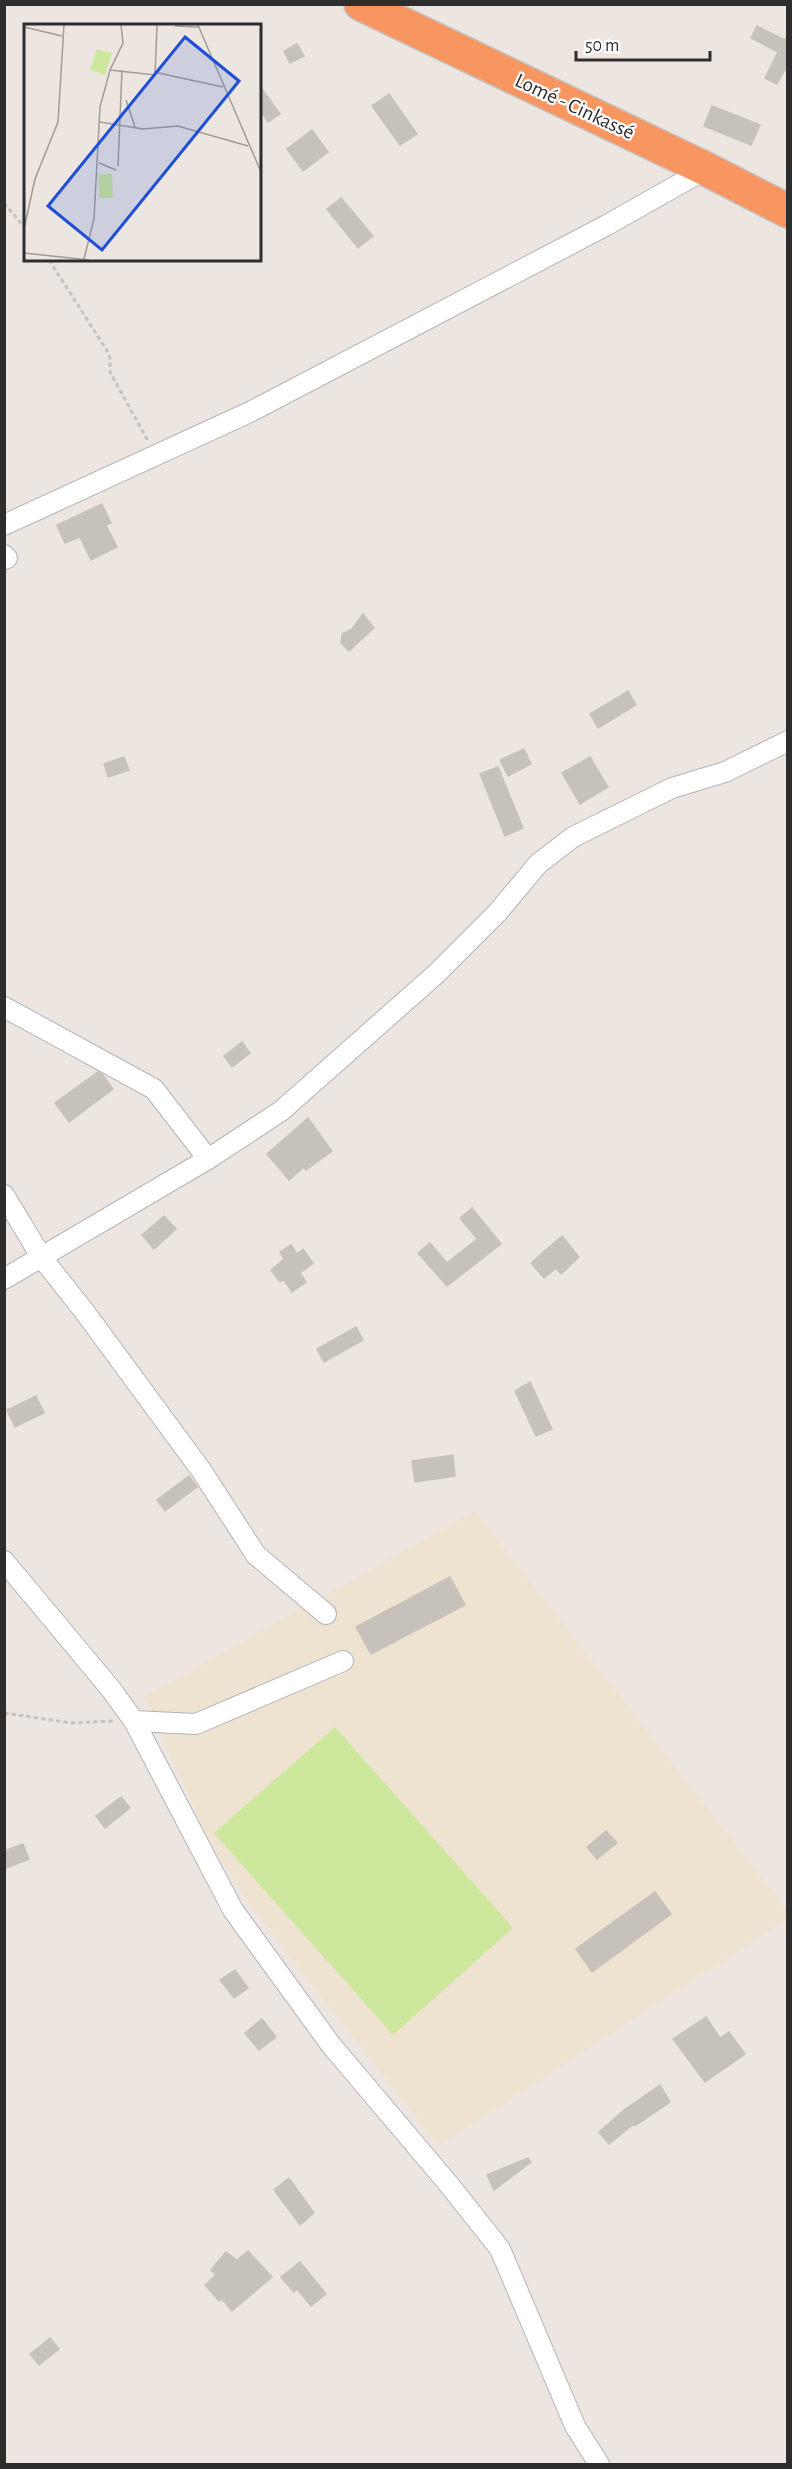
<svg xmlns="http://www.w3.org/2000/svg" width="792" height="2469" font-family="'Alegreya Sans',sans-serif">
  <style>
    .education { fill: #eee2d0 }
    .pitch { fill: #cde79c }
    .building { fill: #c6c1bb; stroke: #c9c2b9; stroke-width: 1.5 }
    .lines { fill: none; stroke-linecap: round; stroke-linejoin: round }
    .street-casing { stroke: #b0b3bc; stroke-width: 22 }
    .highway-casing { stroke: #c4c4c4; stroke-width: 36 }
    .path { stroke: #c4c4c4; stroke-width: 3; stroke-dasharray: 4.5 3; stroke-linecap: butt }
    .street { stroke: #fff; stroke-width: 20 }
    .highway { stroke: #f79661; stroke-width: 33 }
    .labels { text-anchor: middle; stroke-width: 4.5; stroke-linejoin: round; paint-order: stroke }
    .street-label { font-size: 21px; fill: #2d2d2d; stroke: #fff }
    .inset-road { fill: none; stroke: #a09c98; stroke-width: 1.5 }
    .view { fill: #1d4ed8; fill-opacity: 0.15; stroke: #1d4ed8; stroke-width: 3 }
    .inset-edge { fill: none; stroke: #2d2d2d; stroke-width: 3 }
  </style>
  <rect width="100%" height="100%" fill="#ede6e0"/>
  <!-- education -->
  <polygon class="education" points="475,1511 787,1910 787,1919 439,2146 250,1906 206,1834 144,1697"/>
  <!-- pitch -->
  <polygon class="pitch" points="335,1727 513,1928 393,2035 214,1833"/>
  <!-- building -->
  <g class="building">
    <polygon points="757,26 785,40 788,35 788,64 777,84 765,78 778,52 751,38"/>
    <polygon points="297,44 304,56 290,63 284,51"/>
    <polygon points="260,86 280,114 268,122 260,110"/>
    <polygon points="389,94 417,134 400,145 372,106"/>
    <polygon points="712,106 760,125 751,145 704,126"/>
    <polygon points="312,130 328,152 303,171 287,149"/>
    <polygon points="341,198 373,236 358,248 327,209"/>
    <polygon points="102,504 111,523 106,525 117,547 91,560 80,537 65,543 57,525"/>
    <polygon points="363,614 374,628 349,651 341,643 342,634 352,629"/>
    <polygon points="628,691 636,705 598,728 590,714"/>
    <polygon points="524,749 531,764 508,776 500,760"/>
    <polygon points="124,757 129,770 108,777 104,764"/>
    <polygon points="590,757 608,787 580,804 562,773"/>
    <polygon points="498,767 523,828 505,836 480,774"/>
    <polygon points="242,1042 250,1053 232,1067 224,1056"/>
    <polygon points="98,1072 103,1075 113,1089 69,1122 55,1103"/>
    <polygon points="308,1118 332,1151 306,1170 304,1167 289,1180 267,1154"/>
    <polygon points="472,1208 501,1244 447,1286 418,1253 430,1243 447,1263 477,1239 460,1218"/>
    <polygon points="164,1216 176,1229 154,1249 142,1235"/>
    <polygon points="562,1236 579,1257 561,1274 556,1268 544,1278 531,1263"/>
    <polygon points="291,1245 297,1254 303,1249 313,1263 300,1273 306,1282 292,1292 283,1279 280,1282 271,1270 284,1259 280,1252"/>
    <polygon points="356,1327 363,1340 324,1362 317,1349"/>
    <polygon points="530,1382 552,1429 536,1436 515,1391"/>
    <polygon points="36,1396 44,1413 15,1427 7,1410"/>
    <polygon points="453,1455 455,1476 415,1482 412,1461"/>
    <polygon points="189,1476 197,1487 165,1511 157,1500"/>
    <polygon points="450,1577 465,1605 371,1654 356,1627"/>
    <polygon points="121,1797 130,1808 105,1828 96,1816"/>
    <polygon points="606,1831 617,1843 597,1859 587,1847"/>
    <polygon points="23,1844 29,1859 4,1869 4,1851"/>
    <polygon points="655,1892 671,1914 592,1972 576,1949"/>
    <polygon points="235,1970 248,1988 234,1998 220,1980"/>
    <polygon points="706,2017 720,2038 729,2032 745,2054 705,2082 673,2039"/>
    <polygon points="262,2019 276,2037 259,2050 245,2033"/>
    <polygon points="660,2085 670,2102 635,2126 634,2124 609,2144 599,2132 624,2110"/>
    <polygon points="528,2158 531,2162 494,2190 487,2175"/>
    <polygon points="289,2178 314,2213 300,2225 274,2190"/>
    <polygon points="248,2251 272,2277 232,2311 222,2299 219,2301 205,2285 216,2275 211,2270 226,2252 237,2260"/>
    <polygon points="300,2262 326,2294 311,2306 297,2289 294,2292 281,2277"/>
    <polygon points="50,2338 59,2349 39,2365 30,2354"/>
  </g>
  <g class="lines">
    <!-- street casing -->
    <g class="street-casing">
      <g id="street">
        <polyline points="4,525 252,411 607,225 706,169"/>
        <polyline points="4,555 7,558 4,559"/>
        <polyline points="4,1007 154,1089 208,1159"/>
        <polyline points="4,1195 42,1258 84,1311 201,1470 256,1555 326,1614"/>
        <polyline points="4,1279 208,1159 281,1111 436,974 498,912 538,864 573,837 672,788 725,772 788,741"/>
        <polyline points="4,1561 110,1688 134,1721 233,1910 331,2045 451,2187 500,2249 575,2426 599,2464"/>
        <polyline points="134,1721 196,1724 343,1661"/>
      </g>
    </g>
    <!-- highway casing -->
    <g class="highway-casing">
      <polyline id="highway" points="361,4 706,169 788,211"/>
    </g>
    <!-- path -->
    <g class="path">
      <polyline points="4,203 26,229"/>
      <polyline points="49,260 106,349 110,358 110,372 148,441"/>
      <polyline points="4,1713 72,1723 113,1721"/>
    </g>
    <!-- street -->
    <use href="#street" class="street"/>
    <!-- highway -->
    <use href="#highway" class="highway"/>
  </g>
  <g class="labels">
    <!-- street labels -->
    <g class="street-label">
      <text transform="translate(575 106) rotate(25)" y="7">Lomé - Cinkassé</text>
    </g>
  </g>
  <!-- overview -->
  <g transform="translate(24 24)">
    <rect width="237" height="237" fill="#ede6e0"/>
    <path d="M73,25L88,29L81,51L66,46ZM74,150H88L89,174H75Z" fill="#cde79c"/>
    <path class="inset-road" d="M174,1L237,148M151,2L175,3M0,3L38,12M86,46L131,51L133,1M130,48L199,63M102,76L111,103M76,98L119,105L154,102L224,122M75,139L92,146M94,142L98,46M0,205L11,155L34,98L40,1M0,229L65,236M60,235L70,195L76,83L86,46L99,19L97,1"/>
    <path class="view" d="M161,13L215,57L78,226L24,182Z"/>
    <rect width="237" height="237" class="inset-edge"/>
  </g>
  <!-- border -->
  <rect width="792" height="2469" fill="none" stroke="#2d2d2d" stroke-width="12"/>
  <!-- scale -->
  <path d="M576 51v9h134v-9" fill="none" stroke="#2d2d2d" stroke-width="3"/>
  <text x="585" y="51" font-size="18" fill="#2d2d2d" stroke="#ffffff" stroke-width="4.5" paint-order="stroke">50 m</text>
</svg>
